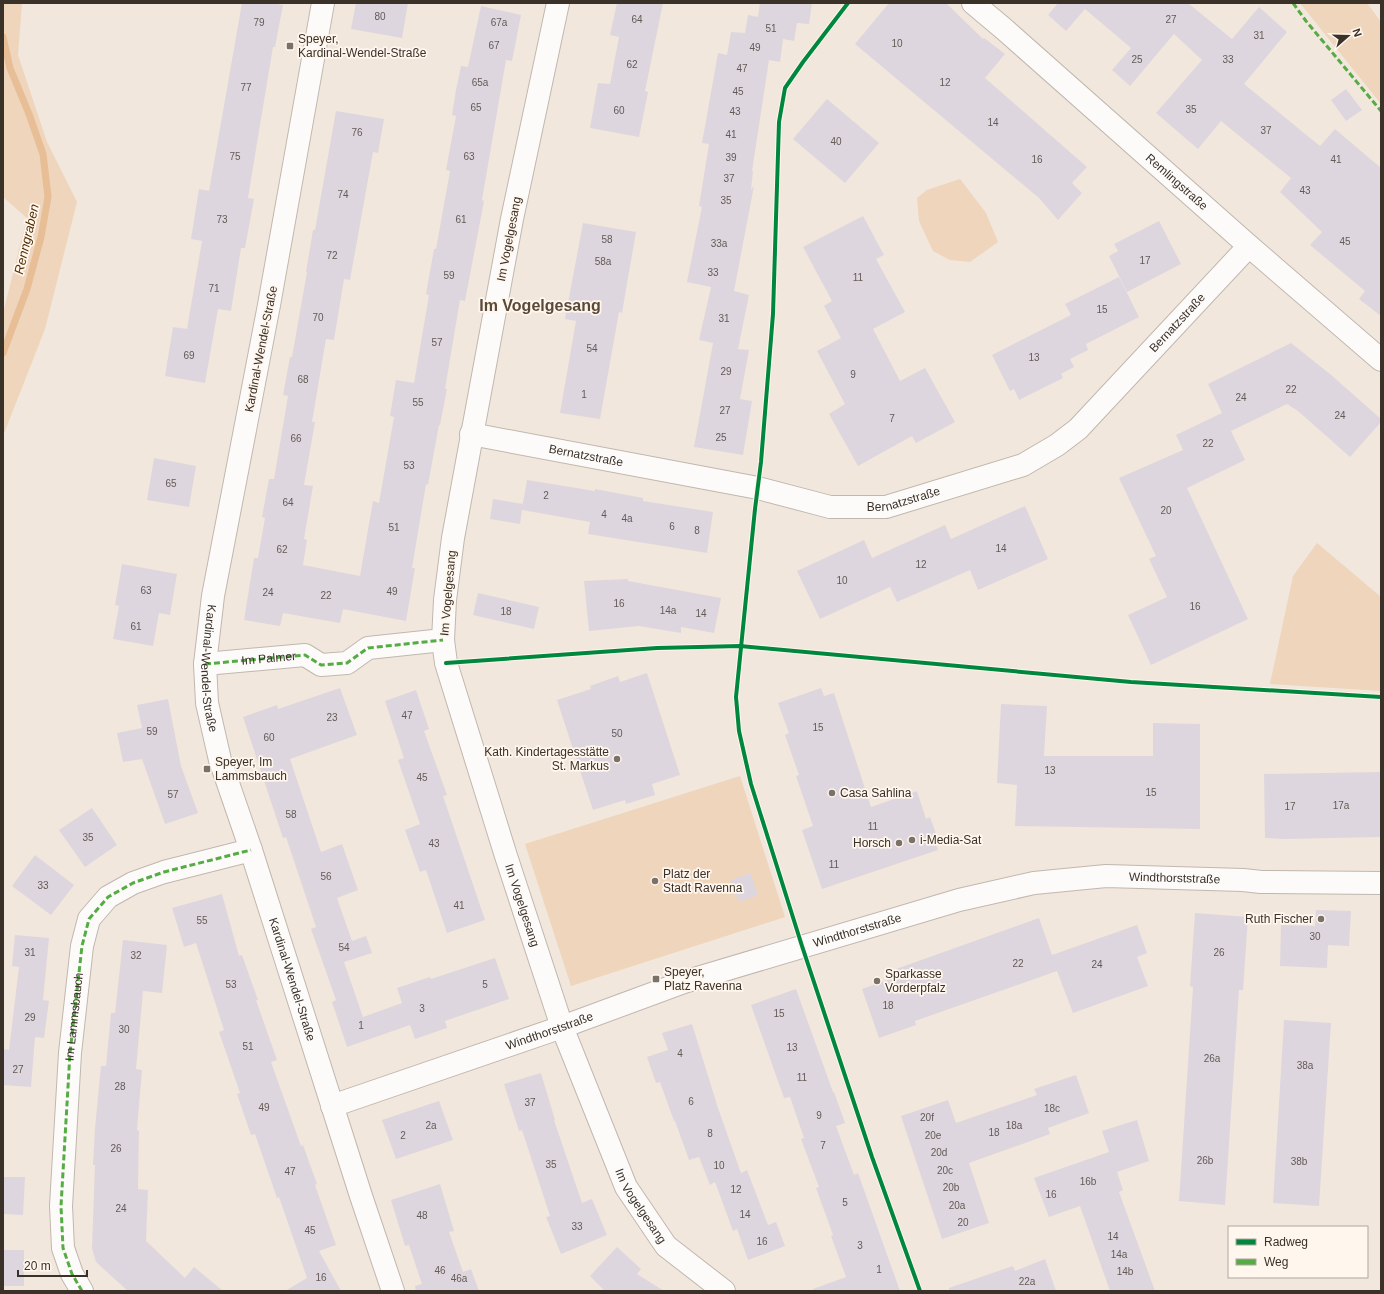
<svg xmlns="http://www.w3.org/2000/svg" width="1384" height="1294" font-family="Arial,sans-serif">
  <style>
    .green { fill: #eed5bc }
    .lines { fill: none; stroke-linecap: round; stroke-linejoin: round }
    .stream { stroke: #e7be95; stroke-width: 7 }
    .building { fill: #ded6de }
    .minor-casing { stroke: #c0b7af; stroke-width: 24 }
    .minor { stroke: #fdfbfa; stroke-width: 22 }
    .quiet { stroke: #55ab44; stroke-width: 3; stroke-dasharray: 6 3; stroke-linecap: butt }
    .cycleway-casing { stroke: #fff6ee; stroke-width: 6 }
    .cycleway { stroke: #00873e; stroke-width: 4 }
    .poi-dot { fill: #7a7168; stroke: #fff6ee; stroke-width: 1.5 }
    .labels { text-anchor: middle; stroke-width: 3.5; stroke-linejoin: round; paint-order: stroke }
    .number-label { font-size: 10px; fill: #635a56 }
    .poi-label { font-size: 12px; fill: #3a3129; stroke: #fff6ee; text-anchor: start }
    .street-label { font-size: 12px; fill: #3a3129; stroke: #fff6ee }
    .water-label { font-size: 13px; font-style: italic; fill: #512e01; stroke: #fff6ee }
    .district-label { font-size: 16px; font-weight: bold; fill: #5b4938; stroke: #fff6ee }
  </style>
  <rect width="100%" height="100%" fill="#f2e7dc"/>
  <!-- green -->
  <g class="green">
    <polygon points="3,3 22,3 18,55 47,142 77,202 45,329 3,436 3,313 27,218 3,197"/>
    <polygon points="1300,3 1367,3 1381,22 1381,104"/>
    <polygon points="960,179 986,213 998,242 970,262 950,260 933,251 919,221 917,198 927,190"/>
    <polygon points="1317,543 1381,597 1381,691 1270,684 1293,576"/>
    <polygon points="740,776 785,917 571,986 525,844"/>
  </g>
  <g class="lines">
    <!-- stream -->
    <polyline class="stream" points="3,37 10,68 29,114 43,154 48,197 41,237 27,289 3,353"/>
  </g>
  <!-- building -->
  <g class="building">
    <polygon points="242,3 270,3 283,5 275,47 273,47 258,137 248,198 254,199 245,248 241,248 231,311 218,309 205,383 165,376 173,327 187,329 202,241 191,239 199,189 209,191"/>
    <polygon points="356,3 408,3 402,38 351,29"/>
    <polygon points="617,3 663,3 645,91 648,92 639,137 590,128 598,83 610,84 619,37 610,35"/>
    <polygon points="760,3 812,3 809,24 797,23 794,41 783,39 780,62 769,60 752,171 753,171 751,190 754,186 734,291 749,295 738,349 749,350 740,399 752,401 743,455 694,447 713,343 699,340 711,287 687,282 702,207 699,206 709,144 702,143 718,53 727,55 731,32 745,33 748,15 758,17"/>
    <polygon points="889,3 946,3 983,39 984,38 1005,54 985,78 1087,167 1072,183 1082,193 1058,220 1039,198 855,44"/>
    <polygon points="1058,3 1188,3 1232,39 1259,7 1287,32 1244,84 1320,146 1335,129 1381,168 1381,316 1359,299 1365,291 1310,245 1322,232 1280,192 1291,178 1221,121 1198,149 1156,113 1202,60 1174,34 1130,86 1112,70 1131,48 1085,9 1066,31 1048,15"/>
    <polygon points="481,6 521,15 512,61 506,60 482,200 484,201 465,301 460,300 445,389 447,389 440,425 439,425 428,485 426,484 412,568 415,568 406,621 343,609 340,623 283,613 280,626 244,620 254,558 258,558 265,518 262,517 269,479 274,479 288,396 283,395 290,357 292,357 307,272 306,272 313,230 315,230 336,111 384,119 378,153 373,152 350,280 344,279 334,340 326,339 312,422 315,422 304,485 313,486 304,539 307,540 303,565 360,576 373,501 379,503 394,417 390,416 396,380 414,383 429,295 426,294 434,249 436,249 450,171 446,170 456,116 452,115 456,90 461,66 468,67"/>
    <polygon points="1346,89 1362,110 1346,121 1331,100"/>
    <polygon points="827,99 879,143 845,183 793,139"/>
    <polygon points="863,216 884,255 876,259 905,312 873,329 900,381 925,368 955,422 916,443 912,436 858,466 829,414 845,404 817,351 841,338 824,306 832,301 803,247"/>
    <polygon points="1159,221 1181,264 1127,292 1109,256 1118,251 1114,244"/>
    <polygon points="583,223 636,232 628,278 622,313 619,312 600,419 560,413 576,321 565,319"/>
    <polygon points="1119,277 1139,317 1086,344 1088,350 1070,359 1074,367 1061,374 1063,378 1019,400 1014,389 1010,391 992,355 1071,315 1065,304"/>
    <polygon points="1291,343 1330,374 1381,419 1381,422 1350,457 1298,411 1287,404 1231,431 1245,460 1187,488 1248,619 1151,665 1128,615 1167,597 1149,559 1156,556 1119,478 1183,450 1176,435 1222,413 1208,384"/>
    <polygon points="154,458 196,466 189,507 147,500"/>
    <polygon points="527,480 595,491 595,489 643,498 643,501 713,512 707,553 588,534 590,522 522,510 520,524 490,519 493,499 523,504 522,508"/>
    <polygon points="1025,506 1048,559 978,590 970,570 897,602 890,587 820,619 797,571 864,540 872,558 945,525 951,539"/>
    <polygon points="122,564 177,574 170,615 159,613 153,646 113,639 119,606 115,605"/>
    <polygon points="628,579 628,581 721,598 714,633 681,627 681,633 639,626 589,631 584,581"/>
    <polygon points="478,593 539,607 534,629 473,615"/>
    <polygon points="647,673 680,775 652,784 655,795 626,804 625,800 593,810 557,700 591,689 590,686 618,676 620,682"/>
    <polygon points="340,688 357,735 290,759 321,852 342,844 358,890 337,898 352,941 366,936 372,953 344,962 363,1017 402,1003 397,988 430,977 431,979 495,958 509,999 445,1021 447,1028 415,1039 410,1025 347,1047 332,1002 336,1000 311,929 316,927 286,837 283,838 243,717 277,705 278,709"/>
    <polygon points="821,688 824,696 834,693 871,807 917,791 926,819 930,817 936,834 932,835 938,850 822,889 802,830 813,826 796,776 799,775 785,735 789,733 778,703"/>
    <polygon points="416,690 429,729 424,731 447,795 443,796 485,920 447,933 426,870 420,872 405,830 420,824 398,760 404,758 385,701"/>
    <polygon points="168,699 181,766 198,813 165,824 142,759 123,762 117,733 142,728 137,705"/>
    <polygon points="1001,704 1047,706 1044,756 1153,756 1153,723 1200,724 1200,829 1015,826 1017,785 997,783"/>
    <polygon points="1381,772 1381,837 1285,839 1265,838 1264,774"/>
    <polygon points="92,808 117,845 85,867 59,830"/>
    <polygon points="35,855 74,885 51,915 12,886"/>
    <polygon points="750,873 758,895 739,902 731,880"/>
    <polygon points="222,894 239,956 242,955 258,1000 256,1000 277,1060 271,1062 301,1146 303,1145 317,1184 315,1185 336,1245 319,1251 341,1291 285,1291 307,1278 279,1197 277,1198 255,1134 251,1135 237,1094 240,1093 219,1032 224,1030 196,943 184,947 172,908"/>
    <polygon points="1316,910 1351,911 1349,946 1328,945 1327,968 1280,966 1281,925 1315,926"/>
    <polygon points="1195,913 1248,917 1243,990 1239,990 1225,1205 1179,1201 1193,987 1190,986"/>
    <polygon points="1039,918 1052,955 1137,925 1147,953 1137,957 1148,986 1073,1013 1057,971 915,1021 916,1025 879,1038 862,989 898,976 896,969"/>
    <polygon points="15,935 49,938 43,1000 49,1001 44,1038 35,1037 31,1087 3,1085 3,1049 9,1050 19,967 12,966"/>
    <polygon points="123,940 167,945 162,993 143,991 136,1069 142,1070 137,1130 139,1131 138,1189 148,1190 146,1241 185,1278 194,1267 223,1291 128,1291 96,1262 92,1248 95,1165 93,1165 95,1128 101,1066 106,1066 111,1013 115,1013"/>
    <polygon points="796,989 833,1092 834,1092 845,1123 836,1126 854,1175 858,1173 900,1291 813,1291 813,1289 846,1277 831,1236 833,1235 816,1188 819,1187 801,1139 804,1138 790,1097 784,1098 751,1005"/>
    <polygon points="1284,1020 1331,1023 1319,1206 1273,1203"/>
    <polygon points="692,1024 718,1108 741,1173 747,1170 768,1225 776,1222 785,1246 748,1260 737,1229 733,1231 715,1182 710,1185 699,1157 689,1160 675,1121 674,1121 660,1082 656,1083 647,1057 668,1050 662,1033"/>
    <polygon points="541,1073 555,1120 554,1120 582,1203 592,1199 607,1235 561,1254 546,1217 550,1216 522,1130 519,1131 504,1084"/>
    <polygon points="1076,1075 1089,1113 1048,1128 1050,1134 969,1163 989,1223 942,1239 901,1116 948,1100 956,1123 1037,1095 1034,1089"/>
    <polygon points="439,1101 453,1140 396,1159 382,1120"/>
    <polygon points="1137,1120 1149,1161 1117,1172 1123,1190 1119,1192 1155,1291 1110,1291 1080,1206 1049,1217 1034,1178 1109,1152 1102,1131"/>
    <polygon points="3,1177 25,1177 23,1215 3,1214"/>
    <polygon points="440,1184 454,1231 449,1232 463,1272 471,1269 479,1291 416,1291 415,1286 422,1284 409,1245 405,1246 391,1200"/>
    <polygon points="617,1247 641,1269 637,1274 664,1291 605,1291 590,1276"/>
    <rect x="3" y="1250" width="21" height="36"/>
    <polygon points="1045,1259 1056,1291 949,1291 949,1288 1013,1266 1015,1271"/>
  </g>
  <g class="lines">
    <!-- minor casing -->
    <g class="minor-casing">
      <g id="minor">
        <path id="s1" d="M323,3L269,305L213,596L205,664L207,703L220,760L251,850L361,1196L393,1291"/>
        <path id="s2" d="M558,3L512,219L453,538L445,600L443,640L446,663L506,856L562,1027L626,1187L666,1246L724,1291"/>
        <path id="s3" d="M973,3L1004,29L1249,246L1381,360"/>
        <path id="s4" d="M471,434L758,488L830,507H886L1023,465L1057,445L1078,429L1249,246"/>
        <path id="s5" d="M205,664L305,655L321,665L347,663L368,648L443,640"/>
        <path id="s6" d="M332,1106L562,1027L684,982L959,900L1034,883L1106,876L1243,880L1261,882L1381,883"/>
        <path id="s7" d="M82,1291L72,1274L63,1248L61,1206L70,1053L82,946L89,919L108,897L133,883L164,872L251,850"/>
      </g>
    </g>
    <!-- minor -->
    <use href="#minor" class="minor"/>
    <!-- quiet -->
    <g class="quiet">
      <polyline points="1293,3 1306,21 1381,111"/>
      <polyline points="205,664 305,655 321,665 347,663 368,648 443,640"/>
      <polyline points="82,1291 72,1274 63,1248 61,1206 70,1053 82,946 89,919 108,897 133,883 164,872 251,850"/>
    </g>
    <!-- cycleway casing -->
    <g class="cycleway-casing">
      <g id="cycleway">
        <polyline points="848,3 803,62 785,88 779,122 773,314 761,462 755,509 736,697 739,731 751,784 802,946 872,1157 920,1291"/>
        <polyline points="446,663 657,648 740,646 1131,682 1381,697"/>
      </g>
    </g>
    <!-- cycleway -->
    <use href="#cycleway" class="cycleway"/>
  </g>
  <!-- markers -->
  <g class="poi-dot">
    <rect x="286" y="42" width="8" height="8" rx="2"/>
    <circle cx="617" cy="759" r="4"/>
    <rect x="203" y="765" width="8" height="8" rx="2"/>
    <circle cx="832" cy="793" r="4"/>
    <circle cx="912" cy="840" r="4"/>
    <circle cx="899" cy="843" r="4"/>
    <circle cx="655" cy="881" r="4"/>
    <circle cx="1321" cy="919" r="4"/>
    <rect x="652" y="975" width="8" height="8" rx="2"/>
    <circle cx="877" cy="981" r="4"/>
  </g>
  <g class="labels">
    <!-- number labels -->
    <g class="number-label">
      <text x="380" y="20">80</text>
      <text x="637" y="23">64</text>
      <text x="1171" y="23">27</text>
      <text x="259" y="26">79</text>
      <text x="499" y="26">67a</text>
      <text x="771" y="32">51</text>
      <text x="1259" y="39">31</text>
      <text x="897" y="47">10</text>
      <text x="494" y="49">67</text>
      <text x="755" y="51">49</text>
      <text x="1137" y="63">25</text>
      <text x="1228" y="63">33</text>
      <text x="632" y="68">62</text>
      <text x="742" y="72">47</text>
      <text x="480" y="86">65a</text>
      <text x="945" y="86">12</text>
      <text x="246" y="91">77</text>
      <text x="738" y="95">45</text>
      <text x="476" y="111">65</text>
      <text x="1191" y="113">35</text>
      <text x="619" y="114">60</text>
      <text x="735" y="115">43</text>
      <text x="993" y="126">14</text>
      <text x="1266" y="134">37</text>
      <text x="357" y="136">76</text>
      <text x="731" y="138">41</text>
      <text x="836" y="145">40</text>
      <text x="235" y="160">75</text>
      <text x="469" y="160">63</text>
      <text x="731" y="161">39</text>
      <text x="1037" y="163">16</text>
      <text x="1336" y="163">41</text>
      <text x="729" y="182">37</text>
      <text x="1305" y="194">43</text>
      <text x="343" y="198">74</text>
      <text x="726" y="204">35</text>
      <text x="222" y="223">73</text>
      <text x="461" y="223">61</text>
      <text x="607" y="243">58</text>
      <text x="1345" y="245">45</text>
      <text x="719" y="247">33a</text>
      <text x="332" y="259">72</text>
      <text x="1145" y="264">17</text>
      <text x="603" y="265">58a</text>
      <text x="713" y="276">33</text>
      <text x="449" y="279">59</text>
      <text x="858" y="281">11</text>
      <text x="214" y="292">71</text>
      <text x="1102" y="313">15</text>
      <text x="318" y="321">70</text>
      <text x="724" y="322">31</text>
      <text x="437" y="346">57</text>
      <text x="592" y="352">54</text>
      <text x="189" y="359">69</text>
      <text x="1034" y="361">13</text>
      <text x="726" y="375">29</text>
      <text x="853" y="378">9</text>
      <text x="303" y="383">68</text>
      <text x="1291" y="393">22</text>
      <text x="584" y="398">1</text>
      <text x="1241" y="401">24</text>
      <text x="418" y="406">55</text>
      <text x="725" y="414">27</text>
      <text x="1340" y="419">24</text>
      <text x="892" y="422">7</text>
      <text x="721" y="441">25</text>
      <text x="296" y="442">66</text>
      <text x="1208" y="447">22</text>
      <text x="409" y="469">53</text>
      <text x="171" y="487">65</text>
      <text x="546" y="499">2</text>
      <text x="288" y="506">64</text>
      <text x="1166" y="514">20</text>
      <text x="604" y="518">4</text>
      <text x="627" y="522">4a</text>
      <text x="672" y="530">6</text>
      <text x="394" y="531">51</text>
      <text x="697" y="534">8</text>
      <text x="1001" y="552">14</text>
      <text x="282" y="553">62</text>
      <text x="921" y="568">12</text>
      <text x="842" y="584">10</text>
      <text x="146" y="594">63</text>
      <text x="392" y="595">49</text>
      <text x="268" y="596">24</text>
      <text x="326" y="599">22</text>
      <text x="619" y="607">16</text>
      <text x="1195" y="610">16</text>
      <text x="668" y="614">14a</text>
      <text x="506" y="615">18</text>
      <text x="701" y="617">14</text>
      <text x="136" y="630">61</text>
      <text x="407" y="719">47</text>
      <text x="332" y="721">23</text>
      <text x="818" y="731">15</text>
      <text x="152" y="735">59</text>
      <text x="617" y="737">50</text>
      <text x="269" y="741">60</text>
      <text x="1050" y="774">13</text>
      <text x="422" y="781">45</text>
      <text x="1151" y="796">15</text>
      <text x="173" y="798">57</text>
      <text x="1341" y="809">17a</text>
      <text x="1290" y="810">17</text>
      <text x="291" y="818">58</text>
      <text x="873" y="830">11</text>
      <text x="88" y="841">35</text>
      <text x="434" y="847">43</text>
      <text x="834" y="868">11</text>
      <text x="326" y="880">56</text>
      <text x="43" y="889">33</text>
      <text x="459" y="909">41</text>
      <text x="202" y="924">55</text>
      <text x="1315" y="940">30</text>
      <text x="344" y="951">54</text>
      <text x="30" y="956">31</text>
      <text x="1219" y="956">26</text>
      <text x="136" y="959">32</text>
      <text x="1018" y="967">22</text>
      <text x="1097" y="968">24</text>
      <text x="231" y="988">53</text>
      <text x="485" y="988">5</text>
      <text x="888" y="1009">18</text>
      <text x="422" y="1012">3</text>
      <text x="779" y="1017">15</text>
      <text x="30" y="1021">29</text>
      <text x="361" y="1029">1</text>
      <text x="124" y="1033">30</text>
      <text x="248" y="1050">51</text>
      <text x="792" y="1051">13</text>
      <text x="680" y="1057">4</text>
      <text x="1212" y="1062">26a</text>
      <text x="1305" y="1069">38a</text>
      <text x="18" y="1073">27</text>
      <text x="802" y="1081">11</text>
      <text x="120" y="1090">28</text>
      <text x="691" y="1105">6</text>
      <text x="530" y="1106">37</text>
      <text x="264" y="1111">49</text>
      <text x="1052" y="1112">18c</text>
      <text x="819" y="1119">9</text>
      <text x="927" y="1121">20f</text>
      <text x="431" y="1129">2a</text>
      <text x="1014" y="1129">18a</text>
      <text x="994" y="1136">18</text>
      <text x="710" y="1137">8</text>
      <text x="403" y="1139">2</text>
      <text x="933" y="1139">20e</text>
      <text x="823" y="1149">7</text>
      <text x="116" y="1152">26</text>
      <text x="939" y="1156">20d</text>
      <text x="1205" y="1164">26b</text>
      <text x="1299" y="1165">38b</text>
      <text x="551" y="1168">35</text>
      <text x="719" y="1169">10</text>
      <text x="945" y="1174">20c</text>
      <text x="290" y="1175">47</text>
      <text x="1088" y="1185">16b</text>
      <text x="951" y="1191">20b</text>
      <text x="736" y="1193">12</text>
      <text x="1051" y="1198">16</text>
      <text x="845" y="1206">5</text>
      <text x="957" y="1209">20a</text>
      <text x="121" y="1212">24</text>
      <text x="745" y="1218">14</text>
      <text x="422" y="1219">48</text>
      <text x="963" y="1226">20</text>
      <text x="577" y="1230">33</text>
      <text x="310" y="1234">45</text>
      <text x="1113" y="1240">14</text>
      <text x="762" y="1245">16</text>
      <text x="860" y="1249">3</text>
      <text x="1119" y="1258">14a</text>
      <text x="879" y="1273">1</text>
      <text x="440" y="1274">46</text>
      <text x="1125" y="1275">14b</text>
      <text x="321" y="1281">16</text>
      <text x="459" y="1282">46a</text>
      <text x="1027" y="1285">22a</text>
    </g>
    <!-- poi labels -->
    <g class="poi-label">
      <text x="298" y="43">Speyer,<tspan x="298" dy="14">Kardinal-Wendel-Straße</tspan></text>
      <text x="609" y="756" text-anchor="end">Kath. Kindertagesstätte<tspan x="609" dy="14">St. Markus</tspan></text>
      <text x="215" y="766">Speyer, Im<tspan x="215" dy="14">Lammsbauch</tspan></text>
      <text x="840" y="797">Casa Sahlina</text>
      <text x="920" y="844">i-Media-Sat</text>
      <text x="891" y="847" text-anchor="end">Horsch</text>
      <text x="663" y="878">Platz der<tspan x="663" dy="14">Stadt Ravenna</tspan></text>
      <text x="1313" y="923" text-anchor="end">Ruth Fischer</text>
      <text x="664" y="976">Speyer,<tspan x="664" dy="14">Platz Ravenna</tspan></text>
      <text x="885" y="978">Sparkasse<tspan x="885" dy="14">Vorderpfalz</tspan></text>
    </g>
    <!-- street labels -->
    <g class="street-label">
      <text dy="4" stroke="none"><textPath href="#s3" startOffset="271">Remlingstraße</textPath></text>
      <text transform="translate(509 239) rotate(-79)" y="4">Im Vogelgesang</text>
      <text dy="4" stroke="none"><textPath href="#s4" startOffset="777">Bernatzstraße</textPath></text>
      <text transform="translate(261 349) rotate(-79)" y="4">Kardinal-Wendel-Straße</text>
      <text dy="4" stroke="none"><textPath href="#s4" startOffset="117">Bernatzstraße</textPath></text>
      <text dy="4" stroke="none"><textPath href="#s4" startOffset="441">Bernatzstraße</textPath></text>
      <text transform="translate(448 593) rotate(-85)" y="4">Im Vogelgesang</text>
      <text dy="4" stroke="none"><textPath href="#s5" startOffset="64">Im Palmer</textPath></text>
      <text dy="4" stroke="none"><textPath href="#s1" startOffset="676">Kardinal-Wendel-Straße</textPath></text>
      <text dy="4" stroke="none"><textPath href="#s6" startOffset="878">Windthorststraße</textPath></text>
      <text dy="4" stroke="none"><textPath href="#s2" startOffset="925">Im Vogelgesang</textPath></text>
      <text dy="4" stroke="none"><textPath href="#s6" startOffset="554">Windthorststraße</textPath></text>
      <text dy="4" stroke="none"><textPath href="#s1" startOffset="1000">Kardinal-Wendel-Straße</textPath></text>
      <text dy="4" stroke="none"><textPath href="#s7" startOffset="279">Im Lammsbauch</textPath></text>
      <text dy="4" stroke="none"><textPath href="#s6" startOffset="230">Windthorststraße</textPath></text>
      <text dy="4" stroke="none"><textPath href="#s2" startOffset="1249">Im Vogelgesang</textPath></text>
    </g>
    <!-- water labels -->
    <g class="water-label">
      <text transform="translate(26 239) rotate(-77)" y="5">Renngraben</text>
    </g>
    <!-- district labels -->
    <g class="district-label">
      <text x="540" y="311">Im Vogelgesang</text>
    </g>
  </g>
  <!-- border -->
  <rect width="1384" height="1294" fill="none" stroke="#3a3129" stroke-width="8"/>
  <!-- legend -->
  <rect x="1228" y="1226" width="140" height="52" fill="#fff6ee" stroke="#b0a79f"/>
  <rect x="1236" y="1239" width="20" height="6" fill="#00873e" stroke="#b0a79f"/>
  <text x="1264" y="1246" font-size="12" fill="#3a3129">Radweg</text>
  <rect x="1236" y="1259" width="20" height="6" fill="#55ab44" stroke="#b0a79f"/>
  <text x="1264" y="1266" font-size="12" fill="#3a3129">Weg</text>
  <!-- north arrow -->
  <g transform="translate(1348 36) rotate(70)" stroke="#fff6ee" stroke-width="3" paint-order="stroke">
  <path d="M0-3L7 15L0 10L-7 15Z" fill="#3a3129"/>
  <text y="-6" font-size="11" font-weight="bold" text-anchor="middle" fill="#3a3129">N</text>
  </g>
  <!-- scale -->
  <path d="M18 1270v6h69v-6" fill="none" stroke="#3a3129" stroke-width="2"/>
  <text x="24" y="1270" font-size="12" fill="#3a3129" stroke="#fff6ee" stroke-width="3" paint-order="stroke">20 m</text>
</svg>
